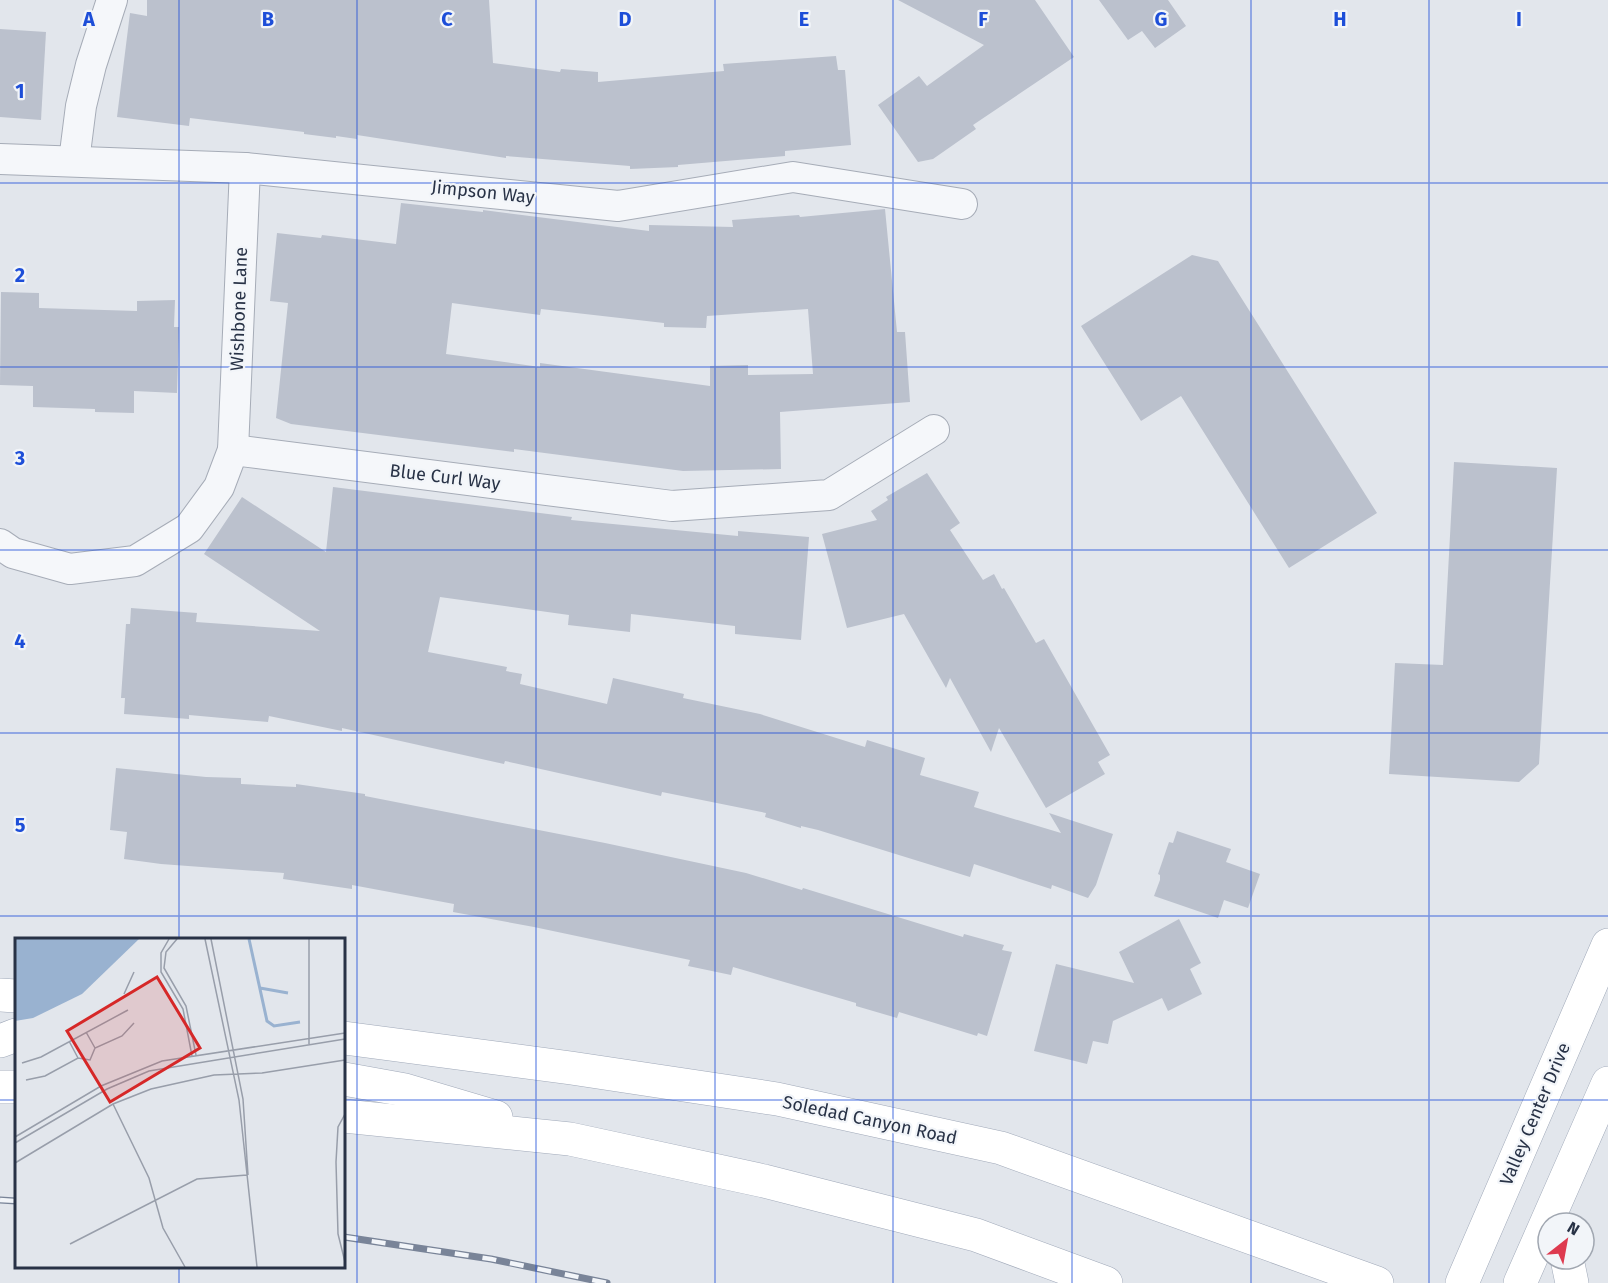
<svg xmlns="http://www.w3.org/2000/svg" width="1608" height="1283" font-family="'Fira Sans',sans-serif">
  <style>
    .building { fill: #bbc1cd; fill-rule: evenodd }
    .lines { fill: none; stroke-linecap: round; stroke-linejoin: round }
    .street-casing { stroke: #a6acb7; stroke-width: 32 }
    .primary-casing { stroke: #a0a9b9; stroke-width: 34 }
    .street { stroke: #f5f7fa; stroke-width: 30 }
    .primary { stroke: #fff; stroke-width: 33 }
    .rail-casing { stroke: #798498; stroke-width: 7 }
    .rail { stroke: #f2f5f9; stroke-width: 4.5; stroke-dasharray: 14; stroke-linecap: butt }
    .grid { fill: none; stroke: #1d4ed8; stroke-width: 1.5; stroke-opacity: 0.55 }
    .labels { text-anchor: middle; stroke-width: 4.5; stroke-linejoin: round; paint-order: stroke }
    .street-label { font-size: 18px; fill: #283246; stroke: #f2f5f9 }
    .inset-river { fill: none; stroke: #99b2d0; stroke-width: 3 }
    .inset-road { fill: none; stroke: #989eaa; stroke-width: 1.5 }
    .view { fill: #d62828; fill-opacity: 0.15; stroke: #d62828; stroke-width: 3 }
    .inset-edge { fill: none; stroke: #283246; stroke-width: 3 }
    .grid-label { font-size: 20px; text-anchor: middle; font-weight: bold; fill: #1d4ed8; stroke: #f2f5f9; stroke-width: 4.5; stroke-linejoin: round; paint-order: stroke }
  </style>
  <rect width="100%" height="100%" fill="#e2e6ec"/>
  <!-- building -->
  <g class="building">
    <polygon points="147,0 489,0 493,63 560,72 561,69 598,72 598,82 724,71 723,64 836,56 838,70 845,70 851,145 785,151 785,156 678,165 678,167 630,169 630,166 506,156 506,158 357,135 357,139 336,136 336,138 304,134 304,132 190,118 189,126 117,117 130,13 147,16"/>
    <polygon points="898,0 1035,0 1074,57 973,125 976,129 933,159 918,162 878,105 919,76 927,86 984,45"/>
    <polygon points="1099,0 1168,0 1186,26 1155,48 1142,31 1128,40"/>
    <polygon points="0,29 46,32 41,120 0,117"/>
    <path d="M401,203L483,212V210L649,231V225L733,227L732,220L799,215L800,217L885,209L897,332H905L910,402L780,412L781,469L683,471L514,449V452L291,424L276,418L288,303L270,301L277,233L321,238L322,235L396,244ZM452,303L540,315L541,309L664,323V327L706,328L707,316L808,309L813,374L748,375V365L710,366V386L540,363V367L446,354Z"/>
    <polygon points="1192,255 1218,261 1377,513 1289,568 1181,396 1141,421 1081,326"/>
    <polygon points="1,292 39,293 39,308 137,311 137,301 175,300 174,327 179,327 177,393 134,391 134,413 95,412 95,409 33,407 33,386 0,385"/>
    <polygon points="1454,462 1557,468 1539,764 1519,782 1389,774 1395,663 1443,665"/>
    <polygon points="927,473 960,523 950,530 983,580 994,574 1002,589 1004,588 1036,643 1044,639 1110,755 1098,762 1105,774 1046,808 999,728 991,752 950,678 946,688 904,614 847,628 822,534 877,520 871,511 888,500 886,497"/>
    <polygon points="333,487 572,517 571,520 738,536 738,531 809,537 801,640 735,634 735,626 631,614 630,632 568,625 569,615 440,597 428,652 507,667 506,671 522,674 520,684 607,704 613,678 684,694 683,698 760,714 865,747 867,740 925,758 920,775 979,792 974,807 1061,833 1049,813 1113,834 1096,885 1088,898 1052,885 1051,889 974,864 970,877 818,830 801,826 801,828 765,817 766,813 662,792 661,796 505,761 504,764 342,728 342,731 269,716 268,722 189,715 189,719 124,714 125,698 121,698 126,624 130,624 131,608 197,613 196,622 320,631 204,554 242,497 326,552"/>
    <polygon points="116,768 206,777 241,778 241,784 296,787 296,784 365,794 365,796 605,843 746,873 802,890 803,888 963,937 964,934 1004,945 1002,950 1012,952 987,1036 978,1033 977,1036 899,1012 897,1018 856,1006 856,1003 733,967 731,975 688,966 690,960 534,927 453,912 454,904 352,885 352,889 283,879 284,873 161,864 124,859 127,832 110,830"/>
    <polygon points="1177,831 1231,849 1226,862 1260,874 1248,908 1224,900 1218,918 1154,896 1160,880 1160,875 1158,874 1169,842 1173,843"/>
    <polygon points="1179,919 1201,963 1190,969 1202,994 1168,1011 1162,998 1113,1021 1108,1044 1093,1041 1087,1064 1034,1051 1056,964 1134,983 1119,952"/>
  </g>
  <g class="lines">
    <!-- street casing -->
    <g class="street-casing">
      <g id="street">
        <polyline points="0,159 245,168 618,206 793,177 962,204"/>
        <polyline points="74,161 81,106 91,65 112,0"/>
        <polyline points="233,450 245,168"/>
        <polyline points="0,544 13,553 70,569 135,561 189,528 219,487 233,450 672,506 829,495 934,430"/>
      </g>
    </g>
    <!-- primary casing -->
    <g class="primary-casing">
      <g id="primary">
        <polyline points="0,995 16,996"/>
        <polyline points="344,1038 571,1068 777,1099 1001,1148 1377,1283"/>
        <polyline points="0,1041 16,1035"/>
        <polyline points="344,1079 405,1090 496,1117"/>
        <polyline points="0,1087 16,1087"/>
        <polyline points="344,1116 570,1139 764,1181 976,1235 1106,1283"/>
        <polyline points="1567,1259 1572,1283"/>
        <polyline points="1462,1283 1608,945"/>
        <polyline points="1520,1283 1608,1083"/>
      </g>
    </g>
    <!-- street -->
    <use href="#street" class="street"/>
    <!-- primary -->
    <use href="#primary" class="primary"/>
    <!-- rail casing -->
    <g class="rail-casing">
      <g id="rail">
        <polyline points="0,1200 16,1201"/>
        <polyline points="344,1237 491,1259 607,1283"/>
      </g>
    </g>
    <!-- rail -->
    <use href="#rail" class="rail"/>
  </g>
  <!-- grid -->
  <path class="grid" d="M179,0V940M357,0V1283M536,0V1283M715,0V1283M893,0V1283M1072,0V1283M1251,0V1283M1429,0V1283M0,183H1608M0,367H1608M0,550H1608M0,733H1608M0,916H1608M0,1100H16M344,1100H1608M179,1266V1283"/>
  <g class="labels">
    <!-- street labels -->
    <g class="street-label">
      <text transform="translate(483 192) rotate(6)" y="6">Jimpson Way</text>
      <text transform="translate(239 309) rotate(-88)" y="6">Wishbone Lane</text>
      <text transform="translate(445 477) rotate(7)" y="6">Blue Curl Way</text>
      <text transform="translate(1535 1114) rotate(-67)" y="6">Valley Center Drive</text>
      <text transform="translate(870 1120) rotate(12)" y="6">Soledad Canyon Road</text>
    </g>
  </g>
  <!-- overview -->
  <g transform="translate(15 938)">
    <rect width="330" height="330" fill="#e2e6ec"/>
    <path d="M0,1H124L67,56L18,80L0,83Z" fill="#99b2d0"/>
    <path class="inset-river" d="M234,1L252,83L259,88L285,84M245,50L273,55"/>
    <path class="inset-road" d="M154,1L146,15V34L168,71L177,118M162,1L151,14L149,30L171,68L181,117M190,1L224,162L242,329M196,1L228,161L233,237M294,1V106M109,56L119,34M71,94L80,110M54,103L63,120M7,125L26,119L113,72M11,142L30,138L63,120L75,122L80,110L107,98L119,85M98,166L134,240L148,290L170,329M330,176L323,189L321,224L323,296L330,324M0,199L86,148L147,123L330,95M0,205L92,151L134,133L330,101M0,225L98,166L136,151L199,137L247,135L330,122M55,306L182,241L232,237"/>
    <path class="view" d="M142,39L185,110L95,164L52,93Z"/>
    <rect width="330" height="330" class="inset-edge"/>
  </g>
  <g class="grid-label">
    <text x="89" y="26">A</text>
    <text x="268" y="26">B</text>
    <text x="447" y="26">C</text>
    <text x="625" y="26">D</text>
    <text x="804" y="26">E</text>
    <text x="983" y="26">F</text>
    <text x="1161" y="26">G</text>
    <text x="1340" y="26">H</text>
    <text x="1519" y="26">I</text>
    <text x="20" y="98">1</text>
    <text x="20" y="282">2</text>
    <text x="20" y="465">3</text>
    <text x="20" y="648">4</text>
    <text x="20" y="832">5</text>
  </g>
  <!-- north arrow -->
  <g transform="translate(1566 1241) rotate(31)"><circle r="28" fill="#f2f5f9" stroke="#a1a7b1" stroke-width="1.5"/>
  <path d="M0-4.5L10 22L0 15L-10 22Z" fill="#de3a4f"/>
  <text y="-9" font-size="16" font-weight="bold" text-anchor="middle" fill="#283246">N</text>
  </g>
</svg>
